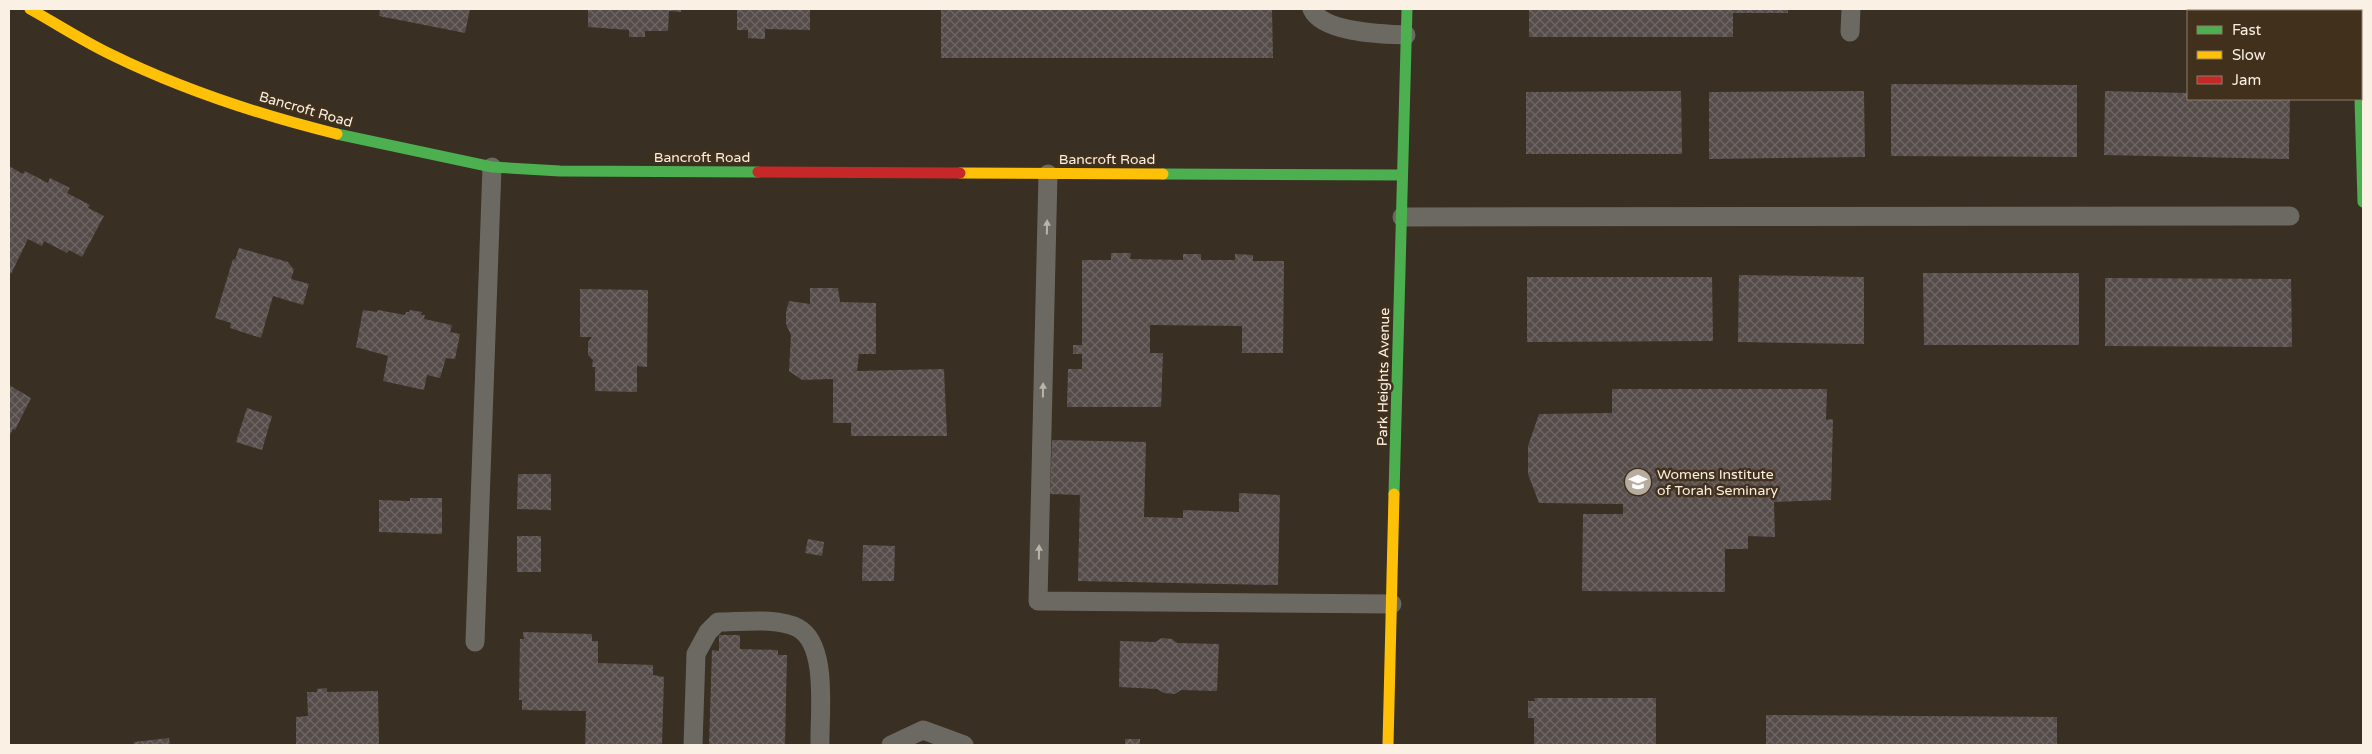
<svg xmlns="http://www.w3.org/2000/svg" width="2372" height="754" font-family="'Varela Round',sans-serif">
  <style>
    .building { fill: url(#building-cross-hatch) }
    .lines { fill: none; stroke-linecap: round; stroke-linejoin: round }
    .lane { stroke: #6c6963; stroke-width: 19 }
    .street { stroke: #6c6963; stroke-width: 28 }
    .fast { stroke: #4caf50; stroke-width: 11 }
    .slow { stroke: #ffc107; stroke-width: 11 }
    .jam { stroke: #c62828; stroke-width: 11 }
    .oneway { fill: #bbb3aa }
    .labels { text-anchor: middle; stroke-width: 5; stroke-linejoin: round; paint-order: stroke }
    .street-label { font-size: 14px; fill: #fbf0e4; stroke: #41301b }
    .poi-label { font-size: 14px; fill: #fbf0e4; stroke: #41301b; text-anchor: start }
  </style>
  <defs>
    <pattern id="building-cross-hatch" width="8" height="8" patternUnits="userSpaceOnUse" patternTransform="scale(1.25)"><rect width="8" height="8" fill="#564d4b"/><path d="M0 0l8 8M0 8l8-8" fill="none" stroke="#6f6765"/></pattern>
  </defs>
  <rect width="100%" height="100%" fill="#392f23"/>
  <!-- building -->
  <g class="building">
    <polygon points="380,9 470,9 465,33 379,16"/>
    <polygon points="588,9 681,9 681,12 669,11 668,31 645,31 645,37 629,37 629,30 588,27"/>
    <polygon points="737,9 810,9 810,30 765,29 765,39 748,38 748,30 737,30"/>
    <polygon points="941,9 1272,9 1273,58 941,58"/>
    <polygon points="1529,9 1788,9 1788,13 1733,13 1733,37 1529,37"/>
    <polygon points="1891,84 2077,85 2077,157 1891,156"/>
    <polygon points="1681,91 1682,154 1526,154 1526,92"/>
    <polygon points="1864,91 1865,157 1709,159 1709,92"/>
    <polygon points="2105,91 2188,93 2188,99 2290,99 2289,159 2104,155"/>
    <polygon points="9,166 23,174 25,171 48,183 50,178 70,188 67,193 90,205 88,208 104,216 82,257 69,250 67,253 44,241 42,246 28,239 11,274 9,273"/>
    <polygon points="239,248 288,262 294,270 291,279 309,284 303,305 273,296 261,338 230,328 231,323 215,318 233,259 235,260"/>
    <polygon points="1111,253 1131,253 1130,259 1183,260 1183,254 1201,254 1201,260 1235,260 1235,254 1253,255 1253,261 1284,261 1283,353 1242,353 1242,326 1150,325 1150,353 1163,353 1161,407 1067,407 1068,369 1082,369 1082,354 1073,354 1073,345 1082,345 1082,260 1111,260"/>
    <polygon points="1923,273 2079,273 2079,345 1924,345"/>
    <polygon points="1739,275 1864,277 1864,344 1738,342"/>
    <polygon points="1527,277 1712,277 1713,341 1527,342"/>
    <polygon points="2105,278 2291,279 2292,347 2105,346"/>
    <polygon points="810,288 838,288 840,302 876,303 876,354 859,354 857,371 944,369 947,436 851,436 851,423 833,423 833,379 802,380 789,371 791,335 786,324 786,312 789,301 810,304"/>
    <polygon points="580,289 648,290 647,367 637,366 637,392 595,391 595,367 592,367 593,360 588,355 588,342 592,337 580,337"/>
    <polygon points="363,310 377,312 378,310 405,315 406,312 409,312 410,310 422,312 421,315 425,315 424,319 452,325 450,332 460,334 455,359 446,358 440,378 427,375 424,390 383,381 388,356 356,347"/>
    <polygon points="9,385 31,398 15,430 13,429 9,437"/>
    <polygon points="1612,389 1827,389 1826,420 1833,419 1831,500 1774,502 1775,537 1748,536 1748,549 1725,549 1725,592 1582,591 1583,514 1623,514 1623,504 1539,503 1528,474 1528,446 1539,414 1612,413"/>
    <polygon points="247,408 272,416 262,450 236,442"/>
    <polygon points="1052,440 1146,442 1144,517 1183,518 1183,510 1239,512 1239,493 1280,495 1278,585 1078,581 1080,495 1050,494"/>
    <polygon points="518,474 551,474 551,510 517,509"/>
    <polygon points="410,498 442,498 442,534 379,532 379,500 410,501"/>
    <rect x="517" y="536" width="24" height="36"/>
    <polygon points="808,539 824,542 822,556 805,553"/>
    <polygon points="863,545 895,546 894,581 862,581"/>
    <polygon points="523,632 592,634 592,641 598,641 598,663 653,665 653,675 664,677 662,745 585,745 586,711 522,710 522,700 519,700 520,639 524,639"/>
    <polygon points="719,635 740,635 740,649 778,650 778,655 787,655 785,745 709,745 712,650 719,651"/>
    <polygon points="1162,638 1172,639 1177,643 1219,644 1217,691 1181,690 1175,694 1164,693 1157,689 1119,687 1120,641 1155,642"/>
    <polygon points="327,688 327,692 378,691 379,745 296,745 296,717 308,716 307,692 317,692 317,689"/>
    <polygon points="1534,698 1656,698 1656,745 1534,745 1534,718 1528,718 1528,701 1535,701"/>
    <polygon points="1766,715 2057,717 2057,745 1766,745"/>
    <polygon points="169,738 170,745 134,745 134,742"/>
    <rect x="1125" y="739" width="15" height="6"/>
  </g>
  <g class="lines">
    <!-- lane -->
    <g class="lane">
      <path d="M1312,9C1323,33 1382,34 1406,35"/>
      <polyline points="1850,32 1851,9"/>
      <polyline points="1048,174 1038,601 1392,604"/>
      <polyline points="1402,217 2290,216"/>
      <polyline points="475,642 492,167"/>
      <path d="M693,745L696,654L708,632L718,622C741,622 778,617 798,628C829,645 819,715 820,745"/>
      <polyline points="891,745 923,730 964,745"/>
    </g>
    <!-- street -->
    <polyline class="street" points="2357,11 2358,9"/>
    <!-- fast -->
    <g class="fast">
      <polyline points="2360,99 2363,202"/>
      <polyline points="337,134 492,167 560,171 758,172"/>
      <polyline points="1163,174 1402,175"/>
      <polyline points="1394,494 1407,9"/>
    </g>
    <!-- slow -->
    <g class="slow">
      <path d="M30,9C57,24 83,41 110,54C181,89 260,115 337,134"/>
      <polyline points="960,173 1163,174"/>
      <polyline points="1388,745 1394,494"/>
    </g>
    <!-- jam -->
    <polyline class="jam" points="758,172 960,173"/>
  </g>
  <!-- one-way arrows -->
  <defs><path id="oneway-solid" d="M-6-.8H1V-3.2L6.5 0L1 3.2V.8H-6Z" transform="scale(1.25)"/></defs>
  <g class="oneway">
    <use href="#oneway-solid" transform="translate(1047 227) rotate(-89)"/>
    <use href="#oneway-solid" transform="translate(1043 390) rotate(-89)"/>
    <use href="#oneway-solid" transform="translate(1039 552) rotate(-89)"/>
  </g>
  <!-- icons -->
  <defs>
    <g id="school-disc" transform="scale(1.4375)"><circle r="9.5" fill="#b7aca0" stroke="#41301b"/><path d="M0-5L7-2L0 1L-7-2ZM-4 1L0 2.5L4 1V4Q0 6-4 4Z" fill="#fff"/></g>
  </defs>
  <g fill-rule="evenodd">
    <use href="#school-disc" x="1638" y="482"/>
  </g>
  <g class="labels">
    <!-- street labels -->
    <g class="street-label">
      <text transform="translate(306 109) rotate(16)" y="5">Bancroft Road</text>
      <text x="702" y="162">Bancroft Road</text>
      <text x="1107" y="164">Bancroft Road</text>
      <text transform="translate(1383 377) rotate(-89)" y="5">Park Heights Avenue</text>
    </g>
    <!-- poi labels -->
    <g class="poi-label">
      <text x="1657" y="479">Womens Institute<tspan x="1657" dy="16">of Torah Seminary</tspan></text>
    </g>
  </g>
  <!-- border -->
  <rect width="2372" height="754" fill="none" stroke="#fbf0e4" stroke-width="20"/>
  <!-- legend -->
  <rect x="2187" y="10" width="175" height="90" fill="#41301b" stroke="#8b7d6b"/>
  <rect x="2197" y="26" width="25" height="8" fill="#4caf50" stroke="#8b7d6b"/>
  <text x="2232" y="35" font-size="15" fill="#fbf0e4">Fast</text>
  <rect x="2197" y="51" width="25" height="8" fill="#ffc107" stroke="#8b7d6b"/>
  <text x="2232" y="60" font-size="15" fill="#fbf0e4">Slow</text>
  <rect x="2197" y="76" width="25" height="8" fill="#c62828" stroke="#8b7d6b"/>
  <text x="2232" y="85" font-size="15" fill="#fbf0e4">Jam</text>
</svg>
